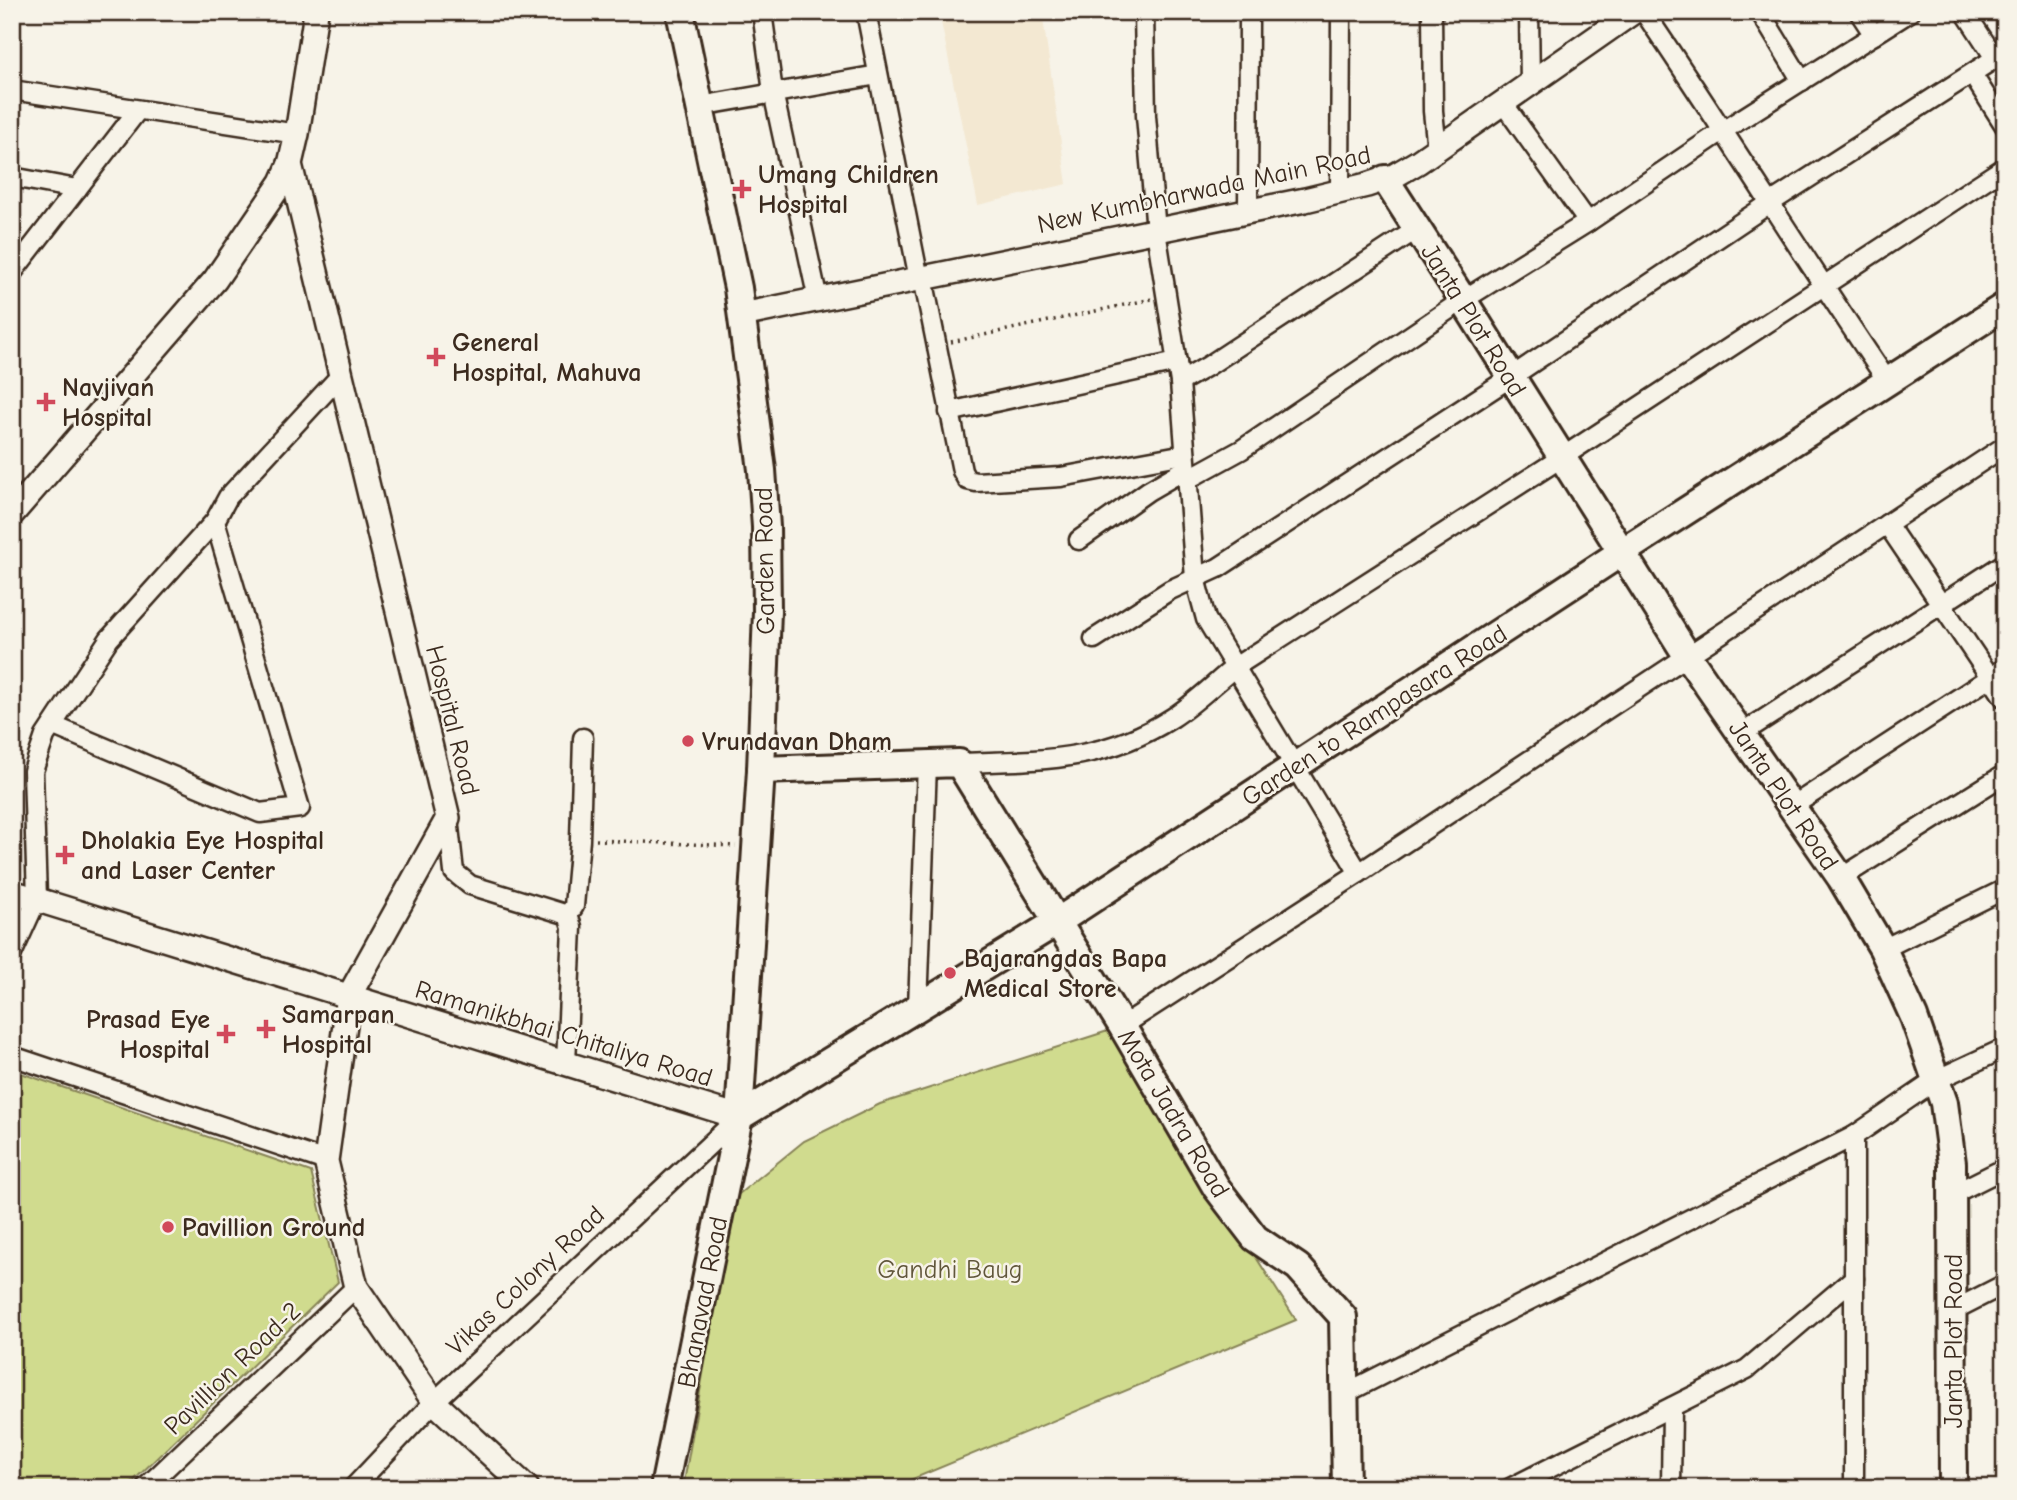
<svg xmlns="http://www.w3.org/2000/svg" width="2017" height="1500" font-family="'Comic Neue',sans-serif">
  <style>
    .built { fill: #f3e8d2 }
    .green { fill: #d0db8e; stroke: #868256; stroke-width: 2 }
    .lines { fill: none; stroke-linecap: round; stroke-linejoin: round }
    .minor-casing { stroke: #3b2a1e; stroke-width: 23 }
    .tertiary-casing { stroke: #3b2a1e; stroke-width: 28 }
    .secondary-casing { stroke: #3b2a1e; stroke-width: 32 }
    .path { stroke: #3b2a1e; stroke-width: 3.5; stroke-dasharray: 2 5; stroke-linecap: butt }
    .minor { stroke: #f7f3e8; stroke-width: 18 }
    .tertiary { stroke: #f7f3e8; stroke-width: 23 }
    .secondary { stroke: #f7f3e8; stroke-width: 26 }
    .poi-dot { fill: #d1495b; stroke: #f7f3e8; stroke-width: 2.5 }
    .labels { text-anchor: middle; stroke-width: 5; stroke-linejoin: round; paint-order: stroke }
    .poi-label { font-size: 26px; font-weight: bold; fill: #3b2a1e; stroke: #f7f3e8; text-anchor: start }
    .street-label { font-size: 26px; fill: #3b2a1e; stroke: #f7f3e8 }
    .park-label { font-size: 26px; fill: #60563a; stroke: #f7f3e8 }
  </style>
  <rect width="100%" height="100%" fill="#f7f3e8"/>
  <filter id="ink" filterUnits="userSpaceOnUse"><feTurbulence type="fractalNoise" baseFrequency=".0143" numOctaves="2"/><feDisplacementMap in="SourceGraphic" scale="14" xChannelSelector="R" yChannelSelector="G"/><feConvolveMatrix kernelMatrix="1 2 1 2 8 2 1 2 1" color-interpolation-filters="sRGB"/></filter>
  <g filter="url(#ink)">
    <!-- built -->
    <polygon class="built" points="939,12 1042,12 1067,184 978,205"/>
    <!-- green -->
    <g class="green">
      <polygon points="1111,1030 1296,1320 891,1488 683,1488 734,1198 804,1141 880,1104"/>
      <polygon points="12,1070 311,1172 338,1282 126,1488 12,1488"/>
    </g>
    <g class="lines">
      <!-- minor casing -->
      <g class="minor-casing">
        <g id="minor">
          <polyline points="762,12 773,92 818,300"/>
          <polyline points="866,12 919,279"/>
          <polyline points="1144,12 1146,116 1156,231 1180,382 1195,578 1206,619 1235,667 1561,458 2005,167"/>
          <polyline points="1432,12 1433,111 1437,150"/>
          <polyline points="1529,12 1530,85"/>
          <path d="M1644,12C1727,134 1805,260 1888,382"/>
          <polyline points="1760,12 1802,81"/>
          <polyline points="1859,12 1874,35"/>
          <polyline points="1965,12 1995,58"/>
          <polyline points="1972,74 2005,126"/>
          <polyline points="12,90 297,134"/>
          <polyline points="1503,103 1588,222"/>
          <polyline points="700,106 878,75"/>
          <polyline points="12,177 77,189"/>
          <polyline points="1340,191 1341,12"/>
          <polyline points="1248,211 1249,22"/>
          <polyline points="12,273 138,110"/>
          <polyline points="923,278 962,471 967,480 976,482 1061,477 1185,454"/>
          <polyline points="1180,382 1208,366 1417,229"/>
          <polyline points="949,412 1177,362"/>
          <polyline points="1188,479 1241,450 1463,300 1588,222 1724,130 1910,12"/>
          <polyline points="1887,524 2005,699"/>
          <polyline points="1079,540 1148,491 1186,469"/>
          <polyline points="1094,639 1170,590 1218,568 1511,377 1770,203 2005,52"/>
          <polyline points="54,726 260,813 300,808 215,521"/>
          <polyline points="1741,734 2005,563"/>
          <path d="M959,763C1038,760 1102,763 1172,718C1194,704 1214,684 1235,667L1359,873"/>
          <polyline points="1791,807 2005,668"/>
          <polyline points="448,818 454,872 470,885 568,915 572,927 566,1063"/>
          <polyline points="1841,878 2005,774"/>
          <polyline points="568,915 574,906 580,840 583,738"/>
          <polyline points="1883,949 2005,889"/>
          <polyline points="12,954 37,899 33,771 45,736 109,639 215,521 228,497 341,375"/>
          <polyline points="918,1007 927,764"/>
          <polyline points="1122,1026 1359,873 2005,446"/>
          <polyline points="12,1056 326,1161"/>
          <polyline points="1953,1194 2005,1168"/>
          <polyline points="1952,1311 2005,1284"/>
          <polyline points="1344,1394 1854,1136"/>
          <polyline points="145,1488 356,1287"/>
          <polyline points="353,1488 434,1402 739,1117"/>
          <polyline points="1510,1488 1747,1369 1854,1278"/>
          <polyline points="1671,1488 1672,1407"/>
          <polyline points="1854,1488 1854,1136 1936,1080 2005,1048"/>
        </g>
      </g>
      <!-- tertiary casing -->
      <g class="tertiary-casing">
        <g id="tertiary">
          <polyline points="316,12 297,134 290,164 448,818 349,996 326,1161 356,1287 434,1402 527,1488"/>
          <polyline points="742,315 1305,200 1367,185 1394,176 1418,162 1633,12"/>
          <polyline points="12,514 215,280 282,182 290,164"/>
          <polyline points="12,892 739,1117"/>
        </g>
      </g>
      <!-- secondary casing -->
      <g class="secondary-casing">
        <g id="secondary">
          <polyline points="1385,179 1463,300 1688,657 1841,878 1883,949 1914,1017 1944,1103 1952,1163 1953,1488"/>
          <polyline points="761,770 959,763 1122,1026 1216,1187 1255,1238 1298,1267 1343,1317 1346,1488"/>
          <polyline points="739,1117 1057,922 1622,552 2005,306"/>
          <polyline points="664,1488 739,1117 761,770 767,611 766,527 762,470 738,288 680,12"/>
        </g>
      </g>
      <!-- path -->
      <g class="path">
        <polyline points="951,342 1152,299"/>
        <polyline points="596,840 736,846"/>
      </g>
      <!-- minor -->
      <use href="#minor" class="minor"/>
      <!-- tertiary -->
      <use href="#tertiary" class="tertiary"/>
      <!-- secondary -->
      <use href="#secondary" class="secondary"/>
    </g>
  </g>
  <!-- markers -->
  <g class="poi-dot">
    <path d="M738.5 178.5h7v7h7v7h-7v7h-7v-7h-7v-7h7z"/>
    <path d="M432.5 346.5h7v7h7v7h-7v7h-7v-7h-7v-7h7z"/>
    <path d="M42.5 391.5h7v7h7v7h-7v7h-7v-7h-7v-7h7z"/>
    <circle cx="688" cy="741" r="7"/>
    <path d="M61.5 844.5h7v7h7v7h-7v7h-7v-7h-7v-7h7z"/>
    <circle cx="950" cy="973" r="7"/>
    <path d="M262.5 1018.5h7v7h7v7h-7v7h-7v-7h-7v-7h7z"/>
    <path d="M222.5 1023.5h7v7h7v7h-7v7h-7v-7h-7v-7h7z"/>
    <circle cx="168" cy="1227" r="7"/>
  </g>
  <g class="labels">
    <!-- poi labels -->
    <g class="poi-label">
      <text x="758" y="183">Umang Children<tspan x="758" dy="30">Hospital</tspan></text>
      <text x="452" y="351">General<tspan x="452" dy="30">Hospital, Mahuva</tspan></text>
      <text x="62" y="396">Navjivan<tspan x="62" dy="30">Hospital</tspan></text>
      <text x="702" y="750">Vrundavan Dham</text>
      <text x="81" y="849">Dholakia Eye Hospital<tspan x="81" dy="30">and Laser Center</tspan></text>
      <text x="964" y="967">Bajarangdas Bapa<tspan x="964" dy="30">Medical Store</tspan></text>
      <text x="282" y="1023">Samarpan<tspan x="282" dy="30">Hospital</tspan></text>
      <text x="210" y="1028" text-anchor="end">Prasad Eye<tspan x="210" dy="30">Hospital</tspan></text>
      <text x="182" y="1236">Pavillion Ground</text>
    </g>
    <!-- street labels -->
    <g class="street-label">
      <text transform="translate(1204 189) rotate(-12)" y="9">New Kumbharwada Main Road</text>
      <text transform="translate(1474 320) rotate(58)" y="9">Janta Plot Road</text>
      <text transform="translate(764 561) rotate(-91)" y="9">Garden Road</text>
      <text transform="translate(1374 715) rotate(-33)" y="9">Garden to Rampasara Road</text>
      <text transform="translate(453 720) rotate(76)" y="9">Hospital Road</text>
      <text transform="translate(1784 795) rotate(56)" y="9">Janta Plot Road</text>
      <text transform="translate(564 1033) rotate(17)" y="9">Ramanikbhai Chitaliya Road</text>
      <text transform="translate(1174 1113) rotate(59)" y="9">Mota Jadra Road</text>
      <text transform="translate(525 1280) rotate(-43)" y="9">Vikas Colony Road</text>
      <text transform="translate(702 1302) rotate(-79)" y="9">Bhanavad Road</text>
      <text transform="translate(1953 1341) rotate(-90)" y="9">Janta Plot Road</text>
      <text transform="translate(232 1368) rotate(-44)" y="9">Pavillion Road-2</text>
    </g>
    <!-- park labels -->
    <g class="park-label">
      <text x="950" y="1278">Gandhi Baug</text>
    </g>
  </g>
  <!-- margin -->
  <rect width="2017" height="1500" fill="none" stroke="#f7f3e8" stroke-width="42"/>
  <rect x="21" y="21" width="1975" height="1458" fill="none" stroke="#3b2a1e" stroke-width="2.5" filter="url(#ink)"/>
</svg>
